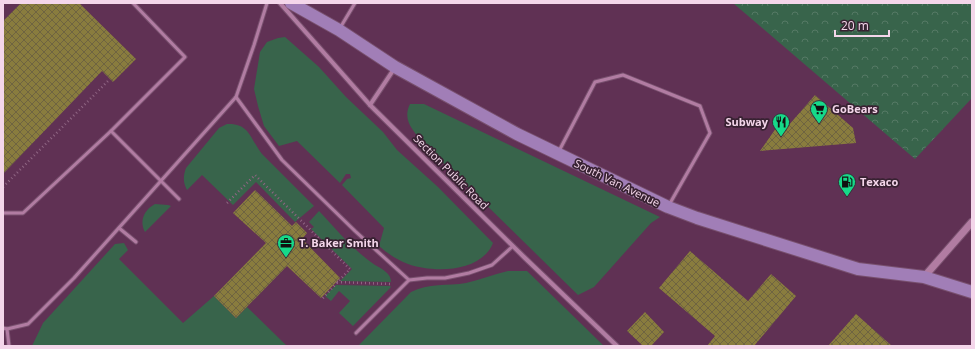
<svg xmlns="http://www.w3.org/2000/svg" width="975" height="349" font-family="'Open Sans',sans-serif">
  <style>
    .green { fill: #38644b }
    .forest { fill: url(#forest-crowns) }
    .building { fill: url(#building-cross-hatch) }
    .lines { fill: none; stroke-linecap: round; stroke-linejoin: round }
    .service-casing { stroke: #78506e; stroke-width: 5 }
    .minor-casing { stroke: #78506e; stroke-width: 6 }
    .tertiary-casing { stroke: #78506e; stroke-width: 9 }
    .secondary-casing { stroke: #78506e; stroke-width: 14 }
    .path { stroke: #906684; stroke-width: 2.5; stroke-dasharray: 1 3; stroke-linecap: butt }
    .service { stroke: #b17ca2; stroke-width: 3 }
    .minor { stroke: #b17ca2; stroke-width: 4 }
    .tertiary { stroke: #b17ca2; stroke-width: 7 }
    .secondary { stroke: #a17eb7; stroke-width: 12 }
    .labels { text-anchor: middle; stroke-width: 3.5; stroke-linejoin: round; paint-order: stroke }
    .poi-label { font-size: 11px; font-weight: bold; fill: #f4d6ea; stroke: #382232; text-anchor: start }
    .street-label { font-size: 11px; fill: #f4d6ea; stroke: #382232 }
  </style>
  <defs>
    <pattern id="forest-crowns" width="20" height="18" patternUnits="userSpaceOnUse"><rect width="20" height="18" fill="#38644b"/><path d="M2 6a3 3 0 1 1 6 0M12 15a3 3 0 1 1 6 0" fill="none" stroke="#557965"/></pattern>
    <pattern id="building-cross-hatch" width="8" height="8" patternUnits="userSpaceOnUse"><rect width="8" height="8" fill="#897c3e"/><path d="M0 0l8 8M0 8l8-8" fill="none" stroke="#6f6441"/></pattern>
  </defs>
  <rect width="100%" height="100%" fill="#603154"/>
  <!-- green -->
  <g class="green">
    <path d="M285,37L319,67L346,97L383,132L397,150L438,187L493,243C481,273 433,273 408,264C397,260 387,253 379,246L384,228L342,185L347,179L351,178L350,174H346L340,183L297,141L279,146L264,126L258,106L254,89L260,52L267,42L278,38Z"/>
    <path d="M410,104H424L660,217L651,223L594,287L578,295L423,143C413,130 402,120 410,104Z"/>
    <path d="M227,124C250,123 250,139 262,154L314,206L295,222L256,182L233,205L202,175L187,190C183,183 183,176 186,168L219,128Z"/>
    <path d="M155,204L168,205L171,206L145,232C139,221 144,210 155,204Z"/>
    <path d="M319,211C336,229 354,251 375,265C382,269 391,273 391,282L340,281L352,269L311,229L314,227L309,222Z"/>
    <polygon points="124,243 128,250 119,259 183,323 214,296 236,318 247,307 287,346 32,346 43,323 115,244"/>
    <path d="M508,271H527L604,346H358L411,292C428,283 448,286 466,283C480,280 494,274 508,271Z"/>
    <polygon points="336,285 390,286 391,287 353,326 339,313 350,301 339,291 331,301 325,296"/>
  </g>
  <!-- forest -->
  <polygon class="forest" points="733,3 972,3 972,98 915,159"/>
  <!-- building -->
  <g class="building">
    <polygon points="21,3 79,3 136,59 113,82 102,71 3,174 3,21"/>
    <polygon points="815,95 853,128 856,143 760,151 781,121 788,126"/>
    <polygon points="255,190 292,226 296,222 307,233 302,239 340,278 321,298 287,266 236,318 214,296 266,243 233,213"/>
    <polygon points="690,251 748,301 771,274 796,296 754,346 707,346 715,336 659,288"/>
    <polygon points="645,312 664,332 651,346 643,346 627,331"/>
    <polygon points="856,314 892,346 828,346"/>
  </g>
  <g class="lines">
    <!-- service casing -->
    <g class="service-casing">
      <g id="service">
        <polyline points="133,3 185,57 111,131 179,199"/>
        <polyline points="340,28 355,3"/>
        <polyline points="236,97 282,160 355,231 409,280 427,278 445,278 469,273 492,265 513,246"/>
        <polyline points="559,151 595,82 623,75 700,106 710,133 669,205"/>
        <polyline points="3,213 23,213 111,131"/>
        <polyline points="119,228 136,242"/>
        <polyline points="3,328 7,329 28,324 74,278 236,97 254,45 267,3"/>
        <polyline points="7,329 9,346"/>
        <polyline points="356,333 409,280"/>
      </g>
    </g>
    <!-- minor casing -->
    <g class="minor-casing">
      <g id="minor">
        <polyline points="280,3 370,105 525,258 617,346"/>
        <polyline points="370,105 394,69"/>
      </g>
    </g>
    <!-- tertiary casing -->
    <g class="tertiary-casing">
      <polyline id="tertiary" points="924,277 972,222"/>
    </g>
    <!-- secondary casing -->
    <g class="secondary-casing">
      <polyline id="secondary" points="291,3 339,30 395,67 517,134 668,207 697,218 858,269 924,277 972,292"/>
    </g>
    <!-- path -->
    <g class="path">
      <polyline points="3,187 108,81"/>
      <polyline points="227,203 255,175 350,269 321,300"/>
      <polyline points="337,282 390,284"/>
    </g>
    <!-- service -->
    <use href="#service" class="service"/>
    <!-- minor -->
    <use href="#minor" class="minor"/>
    <!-- tertiary -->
    <use href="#tertiary" class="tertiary"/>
    <!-- secondary -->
    <use href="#secondary" class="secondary"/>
  </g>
  <!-- icons -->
  <defs>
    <g id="supermarket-pin" transform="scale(0.9)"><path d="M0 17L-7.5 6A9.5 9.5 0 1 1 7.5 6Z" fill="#16d989" stroke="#382232"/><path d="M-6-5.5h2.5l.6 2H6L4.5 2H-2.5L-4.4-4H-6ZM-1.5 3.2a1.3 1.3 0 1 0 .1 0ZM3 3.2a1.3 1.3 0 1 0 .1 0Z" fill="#111"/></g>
    <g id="restaurant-pin" transform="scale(0.9)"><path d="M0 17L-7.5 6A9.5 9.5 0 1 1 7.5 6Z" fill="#16d989" stroke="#382232"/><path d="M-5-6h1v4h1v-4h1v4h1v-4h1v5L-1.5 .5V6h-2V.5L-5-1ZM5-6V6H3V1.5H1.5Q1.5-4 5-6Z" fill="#111"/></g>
    <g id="fuel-pin" transform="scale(0.9)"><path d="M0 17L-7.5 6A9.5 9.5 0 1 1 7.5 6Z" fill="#16d989" stroke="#382232"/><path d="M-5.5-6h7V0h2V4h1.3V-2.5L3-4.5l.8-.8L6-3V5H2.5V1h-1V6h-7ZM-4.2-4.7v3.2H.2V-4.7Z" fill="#111"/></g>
    <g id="office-pin" transform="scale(0.9)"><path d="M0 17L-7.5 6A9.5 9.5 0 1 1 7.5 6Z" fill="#16d989" stroke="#382232"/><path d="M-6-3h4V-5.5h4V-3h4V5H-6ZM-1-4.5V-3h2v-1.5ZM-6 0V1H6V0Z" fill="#111"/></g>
  </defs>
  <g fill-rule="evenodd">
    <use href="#supermarket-pin" x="819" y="109"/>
    <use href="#restaurant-pin" x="781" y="122"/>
    <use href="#fuel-pin" x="847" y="182"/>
    <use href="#office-pin" x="286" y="243"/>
  </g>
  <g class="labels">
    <!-- poi labels -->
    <g class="poi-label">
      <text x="832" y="113">GoBears</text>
      <text x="768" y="126" text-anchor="end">Subway</text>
      <text x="860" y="186">Texaco</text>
      <text x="299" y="247">T. Baker Smith</text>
    </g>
    <!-- street labels -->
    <g class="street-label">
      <text transform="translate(451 172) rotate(45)" y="4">Section Public Road</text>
      <text transform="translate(617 183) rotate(26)" y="4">South Van Avenue</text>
    </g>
  </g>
  <!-- border -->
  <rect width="975" height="349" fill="none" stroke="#f4d6ea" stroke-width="8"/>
  <!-- scale -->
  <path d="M835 30v6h54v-6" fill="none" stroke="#f4d6ea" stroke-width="2"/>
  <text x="841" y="30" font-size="12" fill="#f4d6ea" stroke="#382232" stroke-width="3" paint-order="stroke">20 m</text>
</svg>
